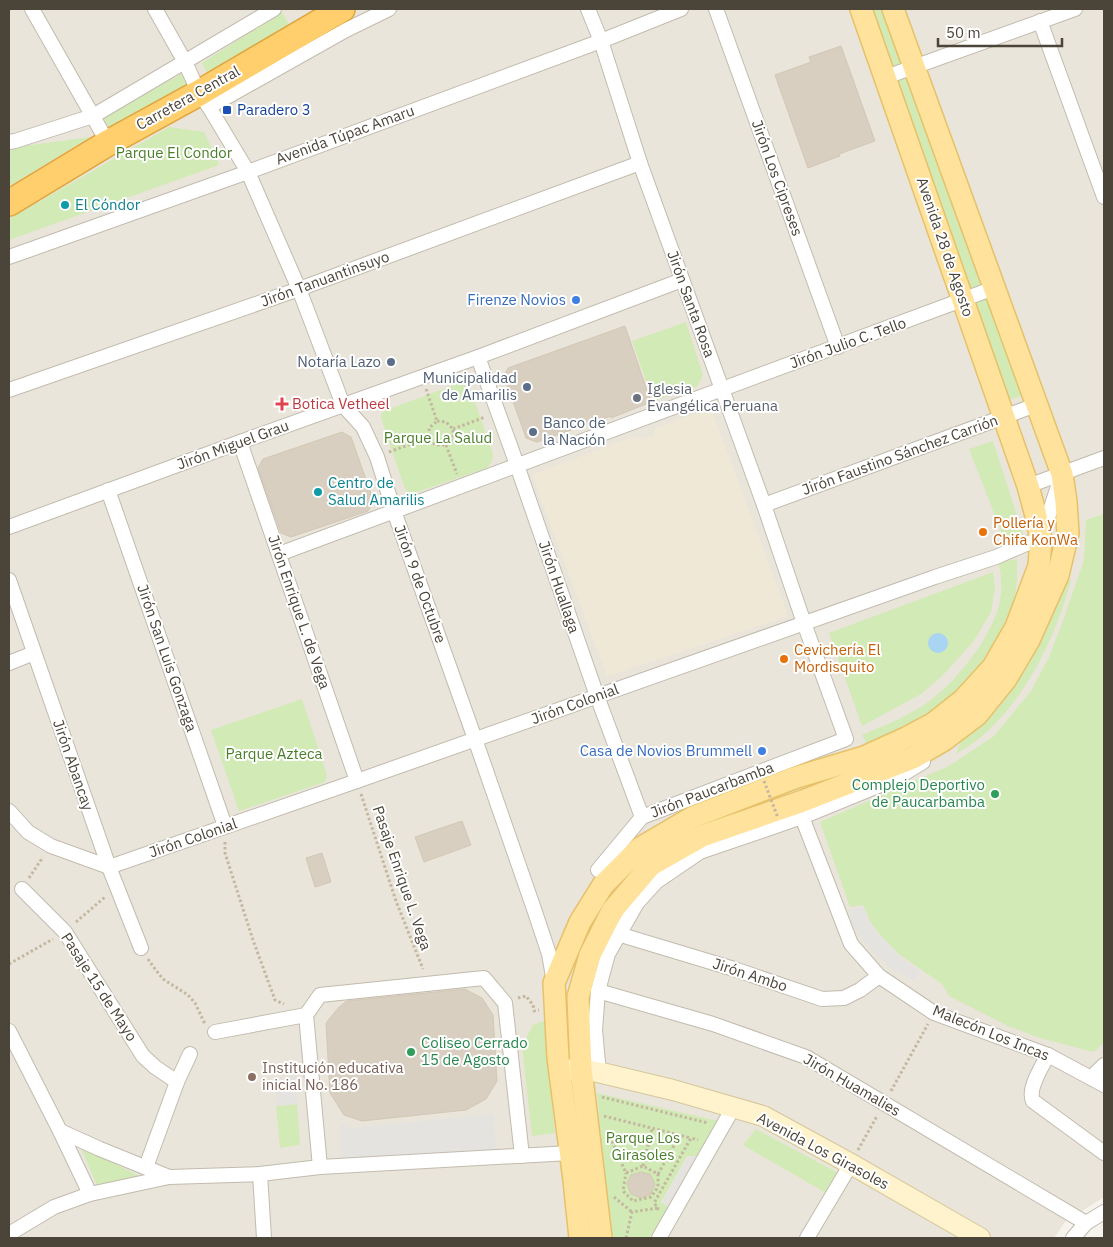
<svg xmlns="http://www.w3.org/2000/svg" width="1113" height="1247" font-family="'IBM Plex Sans',sans-serif">
  <style>
    .residential { fill: #eae5da }
    .education { fill: #efe8d6 }
    .green { fill: #d2eab5 }
    .parking { fill: #e5e3e0 }
    .water { fill: #a9d4f2 }
    .building { fill: #d8cfc1; stroke: #d3c7b4 }
    .lines { fill: none; stroke-linecap: round; stroke-linejoin: round }
    .street-casing { stroke: #c2bbae; stroke-width: 16 }
    .secondary-casing { stroke: #d6c79b; stroke-width: 22 }
    .primary-casing { stroke: #e6c16a; stroke-width: 24 }
    .highway-casing { stroke: #e0a43c; stroke-width: 28 }
    .path { stroke: #c4b79f; stroke-width: 3; stroke-dasharray: 2.5 2.5; stroke-linecap: butt }
    .street { stroke: #fff; stroke-width: 14 }
    .secondary { stroke: #fff3cd; stroke-width: 20 }
    .primary { stroke: #ffe39c; stroke-width: 21 }
    .highway { stroke: #ffcf6e; stroke-width: 25 }
    .path-bridge { stroke: #c4b79f; stroke-width: 3; stroke-dasharray: 2.5 2.5; stroke-linecap: butt }
    .transit-dot { fill: #1a4fb4; stroke: #fff; stroke-width: 2 }
    .culture-dot { fill: #0f9aa8; stroke: #fff; stroke-width: 2 }
    .shop-dot { fill: #3f7fe0; stroke: #fff; stroke-width: 2 }
    .service-dot { fill: #5c6f8a; stroke: #fff; stroke-width: 2 }
    .worship-dot { fill: #6b7280; stroke: #fff; stroke-width: 2 }
    .health-dot { fill: #e0444e; stroke: #fff; stroke-width: 2 }
    .food-dot { fill: #e8710a; stroke: #fff; stroke-width: 2 }
    .leisure-dot { fill: #2e9e5b; stroke: #fff; stroke-width: 2 }
    .education-dot { fill: #8d6e63; stroke: #fff; stroke-width: 2 }
    .labels { text-anchor: middle; stroke-width: 4; stroke-linejoin: round; paint-order: stroke }
    .street-label { font-size: 15px; fill: #4b4439; stroke: #fff }
    .transit-label { font-size: 15px; fill: #164399; stroke: #fff; text-anchor: start }
    .park-label { font-size: 15px; fill: #4a7f2a; stroke: #fff }
    .culture-label { font-size: 15px; fill: #0d838f; stroke: #fff; text-anchor: start }
    .shop-label { font-size: 15px; fill: #366cbe; stroke: #fff; text-anchor: end }
    .service-label { font-size: 15px; fill: #4e5e75; stroke: #fff; text-anchor: end }
    .worship-label { font-size: 15px; fill: #5b616d; stroke: #fff; text-anchor: start }
    .health-label { font-size: 15px; fill: #be3a42; stroke: #fff; text-anchor: start }
    .food-label { font-size: 15px; fill: #c56008; stroke: #fff; text-anchor: start }
    .leisure-label { font-size: 15px; fill: #27864d; stroke: #fff; text-anchor: end }
    .education-label { font-size: 15px; fill: #785e54; stroke: #fff; text-anchor: start }
  </style>
  <rect width="100%" height="100%" fill="#f6f3ec"/>
  <!-- residential -->
  <polygon class="residential" points="9,9 1104,9 1104,1197 1065,1222 1054,1238 18,1238 9,1224"/>
  <!-- education -->
  <polygon class="education" points="711,408 788,616 607,676 532,475 635,436 641,439 653,436 655,428"/>
  <!-- green -->
  <g class="green">
    <polygon points="869,9 885,9 905,63 891,68"/>
    <polygon points="282,12 293,32 209,77 202,63"/>
    <polygon points="183,73 190,87 109,128 103,118"/>
    <polygon points="909,74 983,285 968,290 894,79"/>
    <polygon points="169,127 204,132 219,165 9,240 9,219"/>
    <polygon points="90,137 11,185 9,181 9,148"/>
    <polygon points="988,298 1023,395 1007,401 972,304"/>
    <polygon points="686,322 703,375 697,387 653,401 632,341"/>
    <path d="M457,384L464,385L471,391L493,454L492,461L487,468L417,492L408,493L404,486L381,418C381,412 384,411 389,409Z"/>
    <polygon points="993,441 1023,534 1005,541 969,449"/>
    <polygon points="1104,514 1104,1042 1094,1052 1040,1038 1008,1026 949,996 942,984 900,955 882,937 871,923 863,905 850,907 820,822 949,766 994,736 1031,691 1049,657 1061,626 1084,560 1086,520"/>
    <path d="M1017,559V582L1014,604L995,641L979,666L964,686L940,707L913,726L868,746L862,735C884,726 905,717 924,705C954,685 990,640 999,605C1003,591 1001,577 999,563Z"/>
    <polygon points="993,572 995,587 991,612 973,642 942,676 921,694 862,726 829,633"/>
    <path d="M1071,579C1056,641 1015,723 956,754L964,734L984,724L1000,706L1014,687L1029,662L1052,618L1060,593L1066,580Z"/>
    <polygon points="302,699 327,775 325,782 239,811 211,730"/>
    <polygon points="544,1021 555,1133 532,1136 522,1046 533,1025"/>
    <polygon points="597,1093 718,1121 700,1156 687,1156 661,1202 669,1208 649,1238 610,1238"/>
    <polygon points="297,1104 300,1145 280,1148 276,1106"/>
    <polygon points="756,1129 840,1174 826,1193 743,1145"/>
    <polygon points="80,1146 141,1177 97,1185"/>
  </g>
  <!-- parking -->
  <g class="parking">
    <polygon points="863,907 870,924 882,938 899,956 920,971 915,981 891,968 875,954 860,937 851,922 848,910"/>
    <polygon points="297,1076 297,1104 277,1106 275,1078"/>
    <polygon points="493,1114 497,1150 341,1161 340,1122 352,1128"/>
    <polygon points="699,1156 669,1207 662,1202 688,1157"/>
  </g>
  <!-- water -->
  <circle class="water" cx="938" cy="643" r="10"/>
  <!-- building -->
  <g class="building">
    <polygon points="841,46 875,141 839,154 840,156 808,168 775,75 811,62 809,57"/>
    <polygon points="625,326 651,402 611,418 611,416 537,442 526,438 504,376 508,368"/>
    <polygon points="342,432 351,437 374,502 368,511 291,537 281,533 258,468 263,459"/>
    <polygon points="462,821 471,845 424,862 415,837"/>
    <polygon points="322,853 331,882 315,887 306,858"/>
    <polygon points="465,989 482,998 493,1015 497,1081 486,1099 466,1110 362,1121 344,1115 330,1093 326,1023 339,1007 347,1001"/>
    <polygon points="641,1172 650,1174 655,1184 651,1194 641,1198 631,1194 627,1184 631,1175"/>
  </g>
  <g class="lines">
    <!-- street casing -->
    <g class="street-casing">
      <g id="street">
        <polyline points="32,9 108,143"/>
        <polyline points="155,9 185,62 199,93 209,107 248,172 299,289 343,405 363,427 377,457 394,511 475,739 534,909 549,954 554,982"/>
        <polyline points="588,9 601,41 640,163 764,505 804,623 846,739 642,817 598,870"/>
        <polyline points="716,9 838,347"/>
        <polyline points="1040,21 1104,197"/>
        <polyline points="886,77 1075,9"/>
        <polyline points="209,107 346,30 389,9"/>
        <polyline points="9,142 15,141 93,116 274,9"/>
        <polyline points="9,257 248,172 601,41 681,9"/>
        <polyline points="478,357 511,448 597,696 642,817"/>
        <polyline points="9,390 299,289 640,163"/>
        <polyline points="240,442 357,781"/>
        <polyline points="1028,486 1104,458"/>
        <polyline points="108,490 225,826"/>
        <polyline points="764,505 1036,405"/>
        <polyline points="9,527 240,442 478,357 682,280"/>
        <polyline points="279,554 994,288"/>
        <polyline points="9,580 109,867 141,948"/>
        <polyline points="9,663 34,653"/>
        <polyline points="9,811 28,832 51,846 109,867 357,781 935,577 996,557 1026,544 1041,539 1060,480"/>
        <polyline points="802,817 851,944 879,976 934,1013 1048,1055 1104,1085"/>
        <polyline points="22,889 65,932 143,1056 155,1067 177,1082"/>
        <polyline points="618,934 734,969 822,999 844,998 860,990 879,976"/>
        <polyline points="598,991 713,1024 806,1057 1086,1223"/>
        <polyline points="9,1031 60,1131 100,1149 169,1177"/>
        <polyline points="215,1032 306,1015"/>
        <path d="M1048,1055C1042,1067 1027,1089 1033,1101L1104,1153"/>
        <polyline points="599,1073 595,1030 598,991 608,954 637,903 656,882 700,852 802,817 895,779 923,762"/>
        <polyline points="1091,1078 1104,1065"/>
        <polyline points="60,1131 90,1194"/>
        <polyline points="146,1167 177,1082 190,1054"/>
        <polyline points="320,1167 306,1015 320,995 484,978 505,1003 522,1156"/>
        <polyline points="260,1174 264,1238"/>
        <polyline points="9,1234 54,1207 90,1194 169,1177 260,1174 320,1167 570,1153"/>
        <polyline points="659,1238 733,1108"/>
        <polyline points="807,1238 851,1164"/>
        <polyline points="1073,1238 1086,1223 1104,1212"/>
      </g>
    </g>
    <!-- secondary casing -->
    <g class="secondary-casing">
      <polyline id="secondary" points="565,1070 581,1069 602,1073 673,1090 763,1116 851,1164 980,1238"/>
    </g>
    <!-- primary casing -->
    <g class="primary-casing">
      <g id="primary">
        <polyline points="580,1238 574,1180 558,1058 554,983 580,922 603,885 640,848 693,817 794,778 864,757 906,738 934,723 963,700 993,667 1016,627 1039,566 1041,539 1035,512 1028,486 861,9"/>
        <polyline points="601,1238 581,1069 578,997 590,955 612,911 651,865 702,836 803,801 913,758 944,740 977,715 1006,679 1029,640 1058,575 1068,533 1066,502 1062,474 893,9"/>
      </g>
    </g>
    <!-- highway casing -->
    <g class="highway-casing">
      <polyline id="highway" points="9,203 108,143 199,93 342,9"/>
    </g>
    <!-- path -->
    <g class="path">
      <polyline points="426,389 437,421"/>
      <polygon points="437,421 446,422 453,429 453,440 446,445 435,445 430,437 429,428"/>
      <polyline points="453,429 485,417"/>
      <polyline points="446,445 457,474"/>
      <polyline points="389,452 430,437"/>
      <polyline points="361,794 396,901 423,969"/>
      <polyline points="225,842 225,853 253,940 275,1000 284,1004"/>
      <polyline points="29,878 43,857"/>
      <polyline points="76,922 105,897"/>
      <polyline points="148,959 155,969 163,979 188,995 195,1003 205,1024"/>
      <polyline points="9,964 53,939"/>
      <polyline points="518,998 526,996 533,1005 534,1011 539,1010"/>
      <polyline points="891,1091 928,1024"/>
      <polyline points="602,1097 708,1123"/>
      <polyline points="604,1116 691,1138"/>
      <polyline points="608,1132 626,1173 643,1166 658,1174 658,1187 651,1197 633,1201 623,1191 626,1173"/>
      <polyline points="858,1150 877,1116"/>
      <polyline points="643,1166 652,1129"/>
      <polyline points="658,1174 680,1135"/>
      <polyline points="614,1197 632,1212"/>
      <polyline points="657,1210 658,1208 654,1203 691,1138 698,1140"/>
      <polyline points="626,1238 632,1212 658,1208"/>
    </g>
    <!-- street -->
    <use href="#street" class="street"/>
    <!-- secondary -->
    <use href="#secondary" class="secondary"/>
    <!-- primary -->
    <use href="#primary" class="primary"/>
    <!-- highway -->
    <use href="#highway" class="highway"/>
    <!-- path-bridge -->
    <polyline class="path-bridge" points="764,781 778,818"/>
  </g>
  <!-- markers -->
  <rect class="transit-dot" x="222" y="105" width="10" height="10" rx="2.5"/>
  <g class="culture-dot">
    <circle cx="65" cy="205" r="5"/>
    <circle cx="318" cy="492" r="5"/>
  </g>
  <g class="shop-dot">
    <circle cx="576" cy="300" r="5"/>
    <circle cx="762" cy="751" r="5"/>
  </g>
  <g class="service-dot">
    <circle cx="391" cy="362" r="5"/>
    <circle cx="527" cy="387" r="5"/>
    <circle cx="533" cy="432" r="5"/>
  </g>
  <circle class="worship-dot" cx="637" cy="398" r="5"/>
  <path class="health-dot" d="M279.5 396.5h5v5h5v5h-5v5h-5v-5h-5v-5h5z"/>
  <g class="food-dot">
    <circle cx="983" cy="532" r="5"/>
    <circle cx="784" cy="659" r="5"/>
  </g>
  <g class="leisure-dot">
    <circle cx="995" cy="794" r="5"/>
    <circle cx="411" cy="1052" r="5"/>
  </g>
  <circle class="education-dot" cx="252" cy="1077" r="5"/>
  <g class="labels">
    <!-- street labels -->
    <g class="street-label">
      <text transform="translate(188 98) rotate(-29)" y="5">Carretera Central</text>
      <text transform="translate(345 135) rotate(-20)" y="5">Avenida Túpac Amaru</text>
      <text transform="translate(777 178) rotate(70)" y="5">Jirón Los Cipreses</text>
      <text transform="translate(945 247) rotate(71)" y="5">Avenida 28 de Agosto</text>
      <text transform="translate(325 279) rotate(-20)" y="5">Jirón Tanuantinsuyo</text>
      <text transform="translate(691 304) rotate(70)" y="5">Jirón Santa Rosa</text>
      <text transform="translate(848 343) rotate(-20)" y="5">Jirón Julio C. Tello</text>
      <text transform="translate(233 445) rotate(-20)" y="5">Jirón Miguel Grau</text>
      <text transform="translate(900 455) rotate(-20)" y="5">Jirón Faustino Sánchez Carrión</text>
      <text transform="translate(420 584) rotate(70)" y="5">Jirón 9 de Octubre</text>
      <text transform="translate(559 587) rotate(71)" y="5">Jirón Huallaga</text>
      <text transform="translate(299 612) rotate(71)" y="5">Jirón Enrique L. de Vega</text>
      <text transform="translate(167 658) rotate(71)" y="5">Jirón San Luis Gonzaga</text>
      <text transform="translate(575 704) rotate(-20)" y="5">Jirón Colonial</text>
      <text transform="translate(73 765) rotate(71)" y="5">Jirón Abancay</text>
      <text transform="translate(712 790) rotate(-21)" y="5">Jirón Paucarbamba</text>
      <text transform="translate(193 838) rotate(-19)" y="5">Jirón Colonial</text>
      <text transform="translate(402 878) rotate(71)" y="5">Pasaje Enrique L. Vega</text>
      <text transform="translate(750 975) rotate(18)" y="5">Jirón Ambo</text>
      <text transform="translate(99 987) rotate(57)" y="5">Pasaje 15 de Mayo</text>
      <text transform="translate(991 1033) rotate(22)" y="5">Malecón Los Incas</text>
      <text transform="translate(852 1085) rotate(30)" y="5">Jirón Huamalies</text>
      <text transform="translate(823 1151) rotate(28)" y="5">Avenida Los Girasoles</text>
    </g>
    <!-- transit labels -->
    <g class="transit-label">
      <text x="237" y="115">Paradero 3</text>
    </g>
    <!-- park labels -->
    <g class="park-label">
      <text x="174" y="158">Parque El Condor</text>
      <text x="438" y="443">Parque La Salud</text>
      <text x="274" y="759">Parque Azteca</text>
      <text x="643" y="1143">Parque Los<tspan x="643" dy="17">Girasoles</tspan></text>
    </g>
    <!-- culture labels -->
    <g class="culture-label">
      <text x="75" y="210">El Cóndor</text>
      <text x="328" y="488">Centro de<tspan x="328" dy="17">Salud Amarilis</tspan></text>
    </g>
    <!-- shop labels -->
    <g class="shop-label">
      <text x="566" y="305">Firenze Novios</text>
      <text x="752" y="756">Casa de Novios Brummell</text>
    </g>
    <!-- service labels -->
    <g class="service-label">
      <text x="381" y="367">Notaría Lazo</text>
      <text x="517" y="383">Municipalidad<tspan x="517" dy="17">de Amarilis</tspan></text>
      <text x="543" y="428" text-anchor="start">Banco de<tspan x="543" dy="17">la Nación</tspan></text>
    </g>
    <!-- worship labels -->
    <g class="worship-label">
      <text x="647" y="394">Iglesia<tspan x="647" dy="17">Evangélica Peruana</tspan></text>
    </g>
    <!-- health labels -->
    <g class="health-label">
      <text x="292" y="409">Botica Vetheel</text>
    </g>
    <!-- food labels -->
    <g class="food-label">
      <text x="993" y="528">Pollería y<tspan x="993" dy="17">Chifa KonWa</tspan></text>
      <text x="794" y="655">Cevichería El<tspan x="794" dy="17">Mordisquito</tspan></text>
    </g>
    <!-- leisure labels -->
    <g class="leisure-label">
      <text x="985" y="790">Complejo Deportivo<tspan x="985" dy="17">de Paucarbamba</tspan></text>
      <text x="421" y="1048" text-anchor="start">Coliseo Cerrado<tspan x="421" dy="17">15 de Agosto</tspan></text>
    </g>
    <!-- education labels -->
    <g class="education-label">
      <text x="262" y="1073">Institución educativa<tspan x="262" dy="17">inicial No. 186</tspan></text>
    </g>
  </g>
  <!-- border -->
  <rect width="1113" height="1247" fill="none" stroke="#4b4439" stroke-width="20"/>
  <!-- scale -->
  <path d="M938 38v8h124v-8" fill="none" stroke="#4b4439" stroke-width="2.5"/>
  <text x="946" y="38" font-size="15" fill="#4b4439" stroke="#ffffff" stroke-width="4" paint-order="stroke">50 m</text>
</svg>
